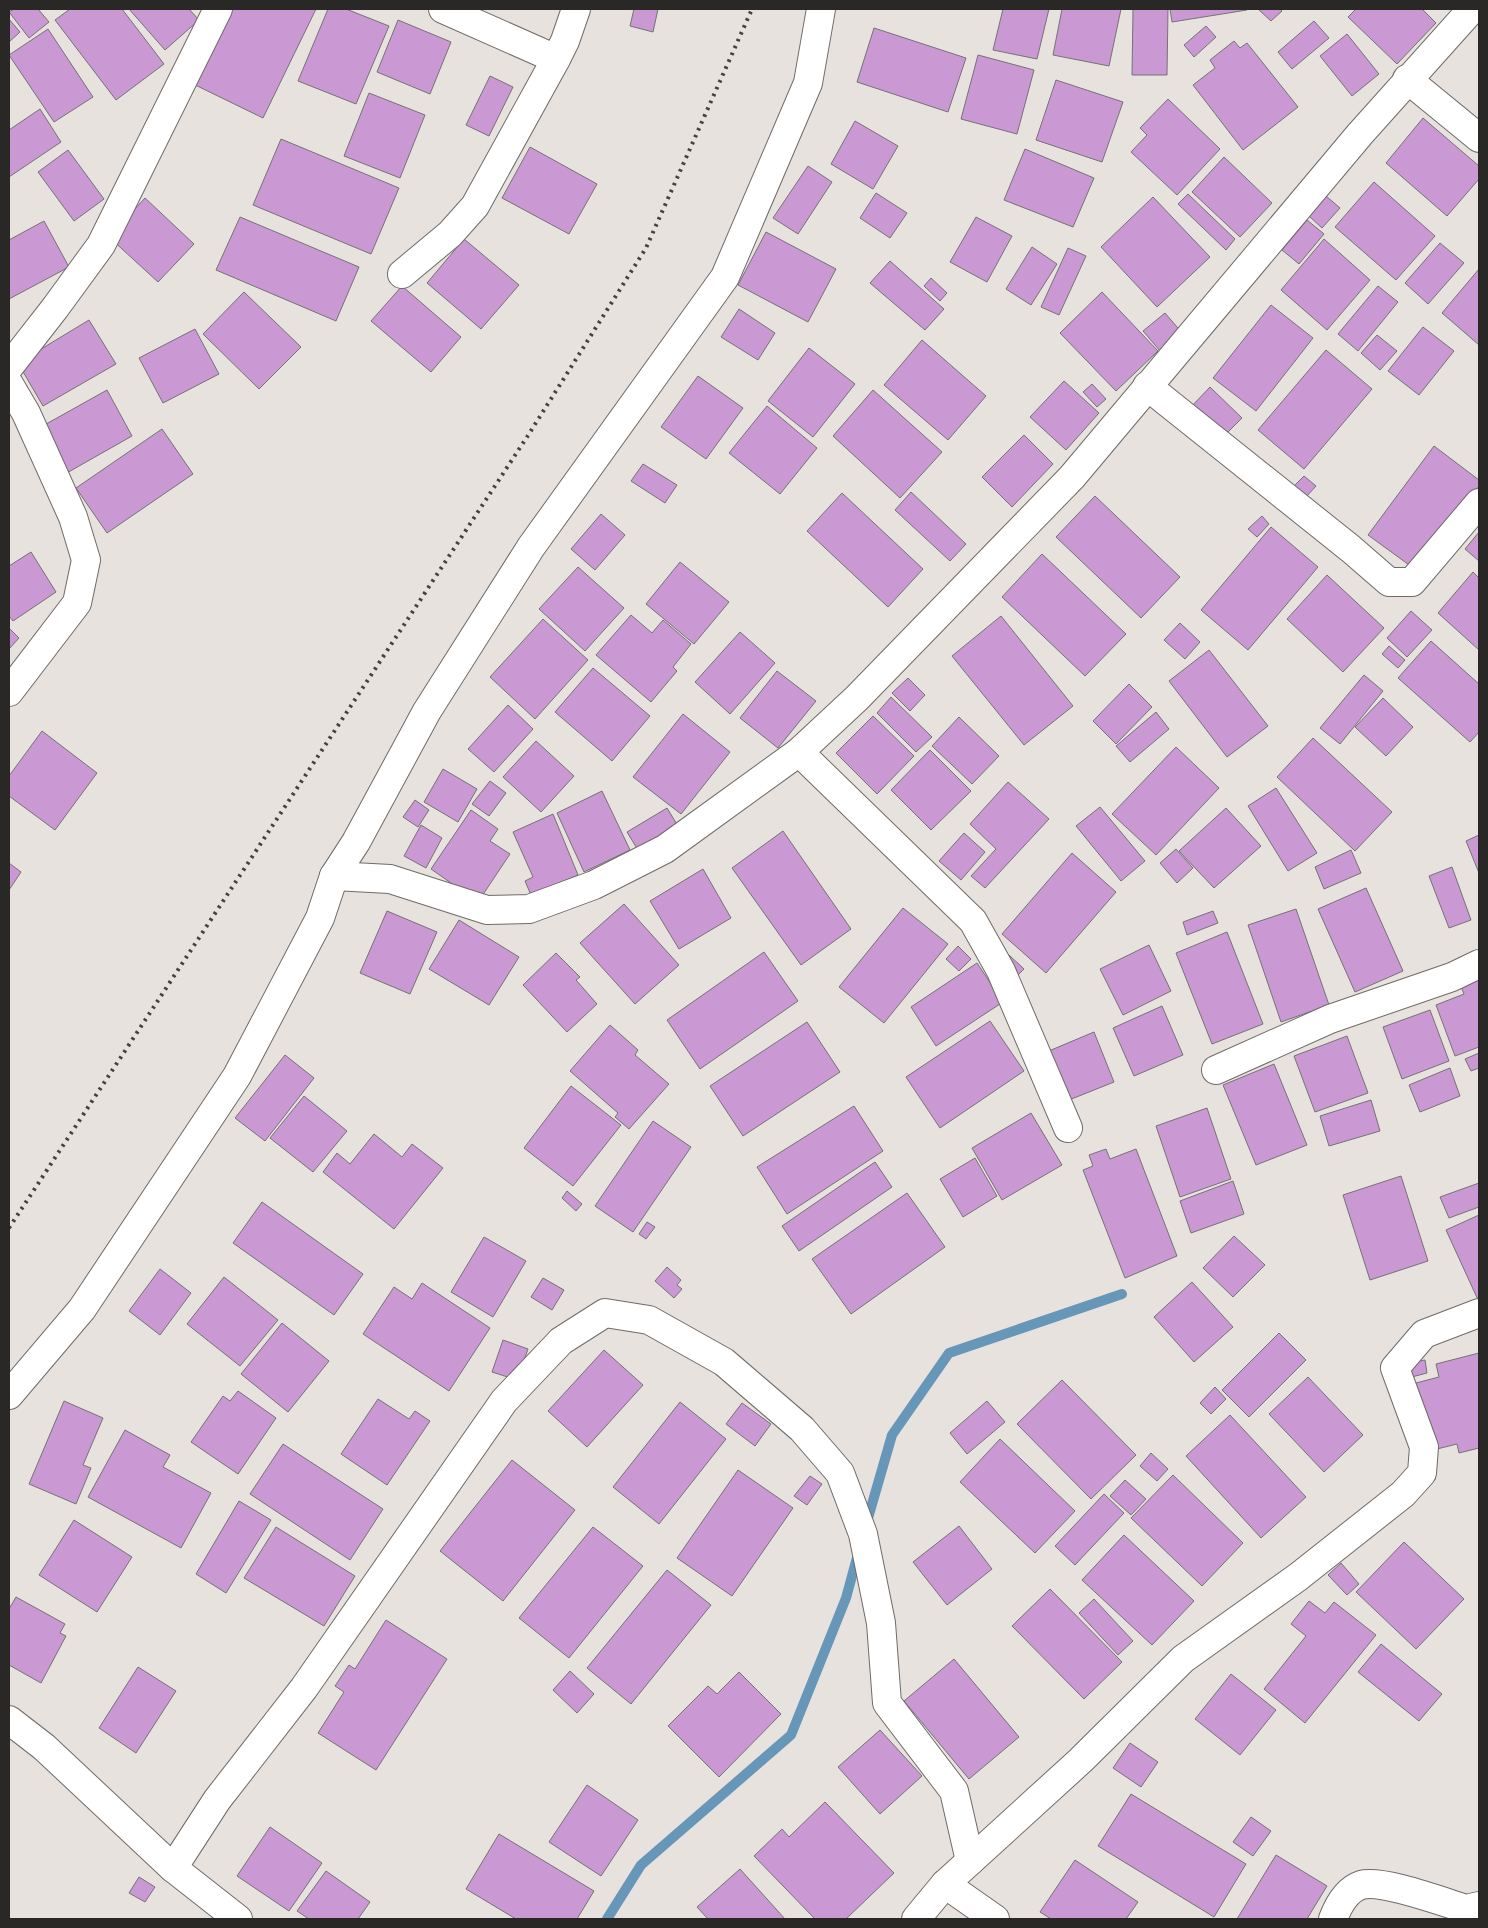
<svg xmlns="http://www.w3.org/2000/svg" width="1488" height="1928" font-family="'Roboto Serif',serif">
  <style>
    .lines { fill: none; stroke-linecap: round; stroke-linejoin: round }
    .stream { stroke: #6696b8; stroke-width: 10 }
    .building { fill: #ca98d3; stroke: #757276 }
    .minor-casing { stroke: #706b68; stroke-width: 30 }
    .minor { stroke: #fff; stroke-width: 28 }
    .rail { stroke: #434140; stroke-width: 4; stroke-dasharray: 2.5 5; stroke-linecap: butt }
  </style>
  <rect width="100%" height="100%" fill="#e7e2de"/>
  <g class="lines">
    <!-- stream -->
    <g class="stream">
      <polyline points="866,1525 892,1435 949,1353 1122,1294"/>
      <polyline points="607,1919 641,1865 791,1735 846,1598 858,1554"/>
    </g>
  </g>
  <!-- building -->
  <g class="building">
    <polygon points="14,9 38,9 49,22 29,38 9,12"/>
    <polygon points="70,9 122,9 164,64 116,100 55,20"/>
    <polygon points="129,9 189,9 199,20 165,50"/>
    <polygon points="222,9 316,9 263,118 187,81"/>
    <polygon points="328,9 346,9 389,26 356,104 298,81"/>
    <polygon points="634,9 658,9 653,32 630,26"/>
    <polygon points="1003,9 1049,9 1037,59 993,50"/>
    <polygon points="1062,9 1121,9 1109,66 1053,55"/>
    <polygon points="1133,9 1168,9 1167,75 1132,75"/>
    <polygon points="1170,9 1247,9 1247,10 1172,22"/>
    <polygon points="1258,9 1280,9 1282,11 1271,21"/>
    <polygon points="1356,9 1422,9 1436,23 1397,64 1348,17"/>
    <polygon points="9,19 20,32 9,42"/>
    <polygon points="398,20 451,42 430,94 377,72"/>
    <polygon points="1314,21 1329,38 1292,69 1278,52"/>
    <polygon points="1206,26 1216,37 1194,57 1184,45"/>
    <polygon points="874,28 966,58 948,112 857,82"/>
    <polygon points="48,29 93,97 54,122 9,55"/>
    <polygon points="1347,34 1379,74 1352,96 1320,56"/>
    <polygon points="1234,41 1240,48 1247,43 1298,107 1243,150 1193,85 1215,68 1210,60"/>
    <polygon points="978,55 1034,70 1017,134 961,119"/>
    <polygon points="490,76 513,87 489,136 466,125"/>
    <polygon points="1056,80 1123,102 1102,162 1036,140"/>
    <polygon points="369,93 425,115 400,178 344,156"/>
    <polygon points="1168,99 1220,149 1177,195 1131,152 1147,135 1140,128"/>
    <polygon points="40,109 61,142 9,177 9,130"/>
    <polygon points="1423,118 1479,166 1479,179 1447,216 1386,163"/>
    <polygon points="855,121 898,146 873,189 831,164"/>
    <polygon points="281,139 399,188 371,254 253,205"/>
    <polygon points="530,147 597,184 569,234 502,198"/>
    <polygon points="1025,149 1094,178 1073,227 1004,200"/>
    <polygon points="68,150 104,199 74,221 38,172"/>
    <polygon points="1224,157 1272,203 1240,237 1192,192"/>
    <polygon points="808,166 832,182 798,234 773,218"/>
    <polygon points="1374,182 1435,236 1396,280 1335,227"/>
    <polygon points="876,193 907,213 890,238 860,218"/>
    <polygon points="1188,194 1235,239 1226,250 1178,204"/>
    <polygon points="1326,196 1340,208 1322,228 1309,216"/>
    <polygon points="1153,197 1210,257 1157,307 1101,247"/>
    <polygon points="145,198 194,244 158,282 109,237"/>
    <polygon points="240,217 359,267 336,321 216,270"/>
    <polygon points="976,217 1012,236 987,282 950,262"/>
    <polygon points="1307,220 1324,234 1299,264 1282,250"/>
    <polygon points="44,221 69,267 9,299 9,240"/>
    <polygon points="766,232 836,269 808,322 738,285"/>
    <polygon points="464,239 519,285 481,329 427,283"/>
    <polygon points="1324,239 1370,280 1327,330 1281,290"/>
    <polygon points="1440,243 1464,263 1428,304 1405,283"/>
    <polygon points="1032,247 1057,264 1031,305 1006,289"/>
    <polygon points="1068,248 1086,256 1059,315 1041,307"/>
    <polygon points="890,261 944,309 925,330 870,283"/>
    <polygon points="1479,269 1479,345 1442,313"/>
    <polygon points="931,278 947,293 940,301 924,286"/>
    <polygon points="402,286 461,337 431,372 371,321"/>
    <polygon points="1378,286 1398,302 1358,351 1338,334"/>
    <polygon points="244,292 301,347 259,389 203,334"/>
    <polygon points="1102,292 1158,351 1116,391 1060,333"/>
    <polygon points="1271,305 1313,338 1256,411 1213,378"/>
    <polygon points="739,309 775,333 758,360 721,337"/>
    <polygon points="1165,313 1183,334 1161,352 1143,331"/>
    <polygon points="89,320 116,364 43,406 18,363"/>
    <polygon points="1423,327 1454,351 1419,395 1388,371"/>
    <polygon points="195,329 219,374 163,403 139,358"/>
    <polygon points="1377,335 1397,351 1380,370 1361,353"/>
    <polygon points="922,340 986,396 948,440 884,385"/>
    <polygon points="809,348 855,384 813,437 768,401"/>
    <polygon points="1326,350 1372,389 1304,469 1258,430"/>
    <polygon points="698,376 743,408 706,459 661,427"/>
    <polygon points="1064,381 1099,413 1066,450 1030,417"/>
    <polygon points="1092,384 1106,399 1097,407 1083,392"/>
    <polygon points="1210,387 1242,418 1222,438 1190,408"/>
    <polygon points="107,390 132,436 65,474 39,428"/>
    <polygon points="873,390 942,452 900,498 833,436"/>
    <polygon points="767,406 817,448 780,494 729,453"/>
    <polygon points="162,429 193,474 107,533 76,488"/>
    <polygon points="1024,435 1053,464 1012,507 982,477"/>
    <polygon points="1434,446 1479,480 1479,486 1416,570 1368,535"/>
    <polygon points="643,464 677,485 665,503 631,481"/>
    <polygon points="1304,476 1316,486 1305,498 1293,487"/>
    <polygon points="911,492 966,544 950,561 895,510"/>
    <polygon points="842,493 923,569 888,607 807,531"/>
    <polygon points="1095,496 1180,577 1141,618 1056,537"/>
    <polygon points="601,514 625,535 595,570 571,549"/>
    <polygon points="1262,516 1269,524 1257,537 1248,529"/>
    <polygon points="1271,527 1318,567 1248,650 1201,610"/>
    <polygon points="1479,532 1479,561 1465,549"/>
    <polygon points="31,552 56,592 13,621 9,616 9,566"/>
    <polygon points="1042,554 1126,634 1085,676 1002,597"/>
    <polygon points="680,562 729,602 694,644 646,604"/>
    <polygon points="578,567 624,608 585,651 539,609"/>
    <polygon points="1473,572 1479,578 1479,650 1438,613"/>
    <polygon points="1327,575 1384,628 1343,672 1287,619"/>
    <polygon points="1411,611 1432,630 1407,657 1387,638"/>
    <polygon points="631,615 652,633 663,620 691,644 673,667 677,671 651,702 596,655"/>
    <polygon points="1001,616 1073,706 1024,745 952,656"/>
    <polygon points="543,619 588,660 535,719 490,677"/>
    <polygon points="1180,623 1200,642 1185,659 1164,640"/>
    <polygon points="9,628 19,638 9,649"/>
    <polygon points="740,632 775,663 730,714 695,682"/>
    <polygon points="1431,641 1479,684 1479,732 1470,742 1398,678"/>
    <polygon points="1389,646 1405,660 1398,668 1382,654"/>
    <polygon points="1209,650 1268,726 1227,757 1169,681"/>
    <polygon points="593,668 650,716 612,761 555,712"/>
    <polygon points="777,671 816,701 778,748 740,718"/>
    <polygon points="1364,675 1383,691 1340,744 1320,728"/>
    <polygon points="908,678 925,695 910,711 892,693"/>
    <polygon points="1129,684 1152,707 1116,744 1093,721"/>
    <polygon points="891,697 932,737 916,752 877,713"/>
    <polygon points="1383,698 1413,727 1386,756 1355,727"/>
    <polygon points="508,705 533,729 494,772 468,749"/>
    <polygon points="1156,712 1169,729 1130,762 1116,746"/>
    <polygon points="683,714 730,752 681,814 633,777"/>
    <polygon points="873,716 914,756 877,794 836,753"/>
    <polygon points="959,717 999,756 972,784 932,746"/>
    <polygon points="42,731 97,773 55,830 9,796 9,776"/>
    <polygon points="1313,738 1392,812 1355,851 1277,777"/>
    <polygon points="536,741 574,776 541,812 503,777"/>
    <polygon points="1176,747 1219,788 1156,855 1112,814"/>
    <polygon points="930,750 971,791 931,830 891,790"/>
    <polygon points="443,769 477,789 458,822 424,802"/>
    <polygon points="490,781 506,793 489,816 472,804"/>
    <polygon points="1008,782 1049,819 985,888 971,876 996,849 970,824"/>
    <polygon points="1276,788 1317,853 1288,871 1248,806"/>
    <polygon points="602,791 630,850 584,872 557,813"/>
    <polygon points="415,800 429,810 418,827 403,817"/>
    <polygon points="1100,807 1145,861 1121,881 1076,826"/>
    <polygon points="667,808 681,831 641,855 627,832"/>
    <polygon points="1226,808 1261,846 1214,888 1179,851"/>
    <polygon points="471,810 498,829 490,841 510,854 478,902 431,869"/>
    <polygon points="553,814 578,875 531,895 525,881 533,877 513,832"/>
    <polygon points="421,825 442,838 426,868 404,856"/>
    <polygon points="783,831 851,929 801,965 732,868"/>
    <polygon points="964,833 985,852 961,880 939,861"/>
    <polygon points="1479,835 1479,873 1466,841"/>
    <polygon points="1176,849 1193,868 1177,883 1160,863"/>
    <polygon points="1351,850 1361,873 1324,889 1315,867"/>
    <polygon points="1072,853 1116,892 1046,973 1002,934"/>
    <polygon points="9,863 21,872 9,890"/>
    <polygon points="1452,867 1471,920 1449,928 1429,876"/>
    <polygon points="703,869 731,918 679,949 650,901"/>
    <polygon points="1366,888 1403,971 1355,992 1318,909"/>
    <polygon points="624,904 679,965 635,1004 580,943"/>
    <polygon points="903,908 948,944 884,1023 839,987"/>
    <polygon points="1296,909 1329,1005 1281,1022 1248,925"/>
    <polygon points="387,911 437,932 410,994 360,973"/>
    <polygon points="1213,911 1218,923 1187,935 1183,922"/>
    <polygon points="459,920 519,957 489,1005 429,969"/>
    <polygon points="1227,932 1263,1024 1212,1044 1176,953"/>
    <polygon points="1149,945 1171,991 1123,1015 1100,969"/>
    <polygon points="958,946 971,959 959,971 946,959"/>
    <polygon points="764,952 798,1001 700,1069 667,1020"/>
    <polygon points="556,953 580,977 576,980 597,1004 567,1032 523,985"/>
    <polygon points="1009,955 1024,969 1017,976 1003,963"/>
    <polygon points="977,963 1003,1002 936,1046 911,1007"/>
    <polygon points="1479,977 1479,1047 1455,1056 1436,1005 1464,994 1460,984"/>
    <polygon points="1162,1006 1183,1055 1134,1076 1113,1028"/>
    <polygon points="1430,1010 1449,1061 1402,1079 1383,1027"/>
    <polygon points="990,1021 1024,1071 940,1128 906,1077"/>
    <polygon points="807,1022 840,1072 743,1136 710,1086"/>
    <polygon points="610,1025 638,1050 635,1055 669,1084 629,1129 615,1117 618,1113 570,1071"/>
    <polygon points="1094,1032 1114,1082 1064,1102 1044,1053"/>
    <polygon points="1347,1036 1368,1093 1315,1112 1294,1056"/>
    <polygon points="1479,1053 1479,1068 1471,1071 1465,1059"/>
    <polygon points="285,1055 314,1078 265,1141 235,1118"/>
    <polygon points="1274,1064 1307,1145 1256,1165 1223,1085"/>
    <polygon points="1450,1068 1460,1096 1420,1112 1409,1085"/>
    <polygon points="571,1086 621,1125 573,1186 524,1148"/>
    <polygon points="304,1096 347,1131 313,1172 270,1138"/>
    <polygon points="1371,1100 1380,1131 1329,1146 1320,1116"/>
    <polygon points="854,1106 883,1151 787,1214 757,1167"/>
    <polygon points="1207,1108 1231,1179 1180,1197 1156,1126"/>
    <polygon points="1031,1113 1062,1165 1002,1200 972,1148"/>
    <polygon points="653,1121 691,1147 633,1232 595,1206"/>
    <polygon points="374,1134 402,1157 412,1144 443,1168 394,1229 323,1172 337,1153 350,1164"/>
    <polygon points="1106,1149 1110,1159 1136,1149 1177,1256 1125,1278 1083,1170 1093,1166 1089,1155"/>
    <polygon points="975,1158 997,1196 963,1217 940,1179"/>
    <polygon points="875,1162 892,1187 799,1251 782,1226"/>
    <polygon points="1401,1176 1428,1261 1370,1280 1343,1195"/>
    <polygon points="1233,1181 1244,1214 1191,1233 1180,1201"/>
    <polygon points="1479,1183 1479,1207 1449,1218 1440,1197"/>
    <polygon points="567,1191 582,1204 576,1211 562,1198"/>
    <polygon points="907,1193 945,1247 851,1314 812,1259"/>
    <polygon points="262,1202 363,1274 334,1315 233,1243"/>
    <polygon points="1479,1215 1479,1302 1446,1230"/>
    <polygon points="647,1222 655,1227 646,1239 639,1234"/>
    <polygon points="1234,1236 1265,1265 1233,1297 1203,1268"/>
    <polygon points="484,1237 526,1261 493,1317 451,1292"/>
    <polygon points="667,1267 681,1280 677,1285 682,1289 674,1298 655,1281"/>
    <polygon points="160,1269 191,1293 160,1335 129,1311"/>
    <polygon points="224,1277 278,1320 240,1366 187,1324"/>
    <polygon points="543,1278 564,1290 552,1310 531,1297"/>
    <polygon points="1192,1282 1233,1327 1194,1362 1154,1317"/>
    <polygon points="422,1283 490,1328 449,1391 363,1334 394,1287 412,1299"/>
    <polygon points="282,1323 329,1361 288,1412 241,1374"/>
    <polygon points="1279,1333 1306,1360 1249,1417 1222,1390"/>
    <polygon points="503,1340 528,1349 517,1380 492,1372"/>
    <polygon points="604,1350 643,1385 587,1447 548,1411"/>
    <polygon points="1479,1353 1479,1448 1459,1453 1457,1444 1433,1450 1416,1383 1439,1377 1436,1364"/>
    <polygon points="1425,1360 1427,1373 1408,1378 1404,1364"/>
    <polygon points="1308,1377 1363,1435 1324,1472 1269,1414"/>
    <polygon points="1062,1380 1136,1455 1091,1499 1017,1424"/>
    <polygon points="1215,1387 1226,1399 1211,1414 1200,1403"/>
    <polygon points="238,1391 276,1418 238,1474 191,1442 223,1396 230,1401"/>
    <polygon points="378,1399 409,1419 415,1411 430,1421 387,1485 341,1454"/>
    <polygon points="64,1401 103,1418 83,1465 91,1468 76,1504 29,1484"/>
    <polygon points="987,1401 1005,1422 967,1454 950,1433"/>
    <polygon points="680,1402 726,1439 659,1524 613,1487"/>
    <polygon points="742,1403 771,1424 755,1446 726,1424"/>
    <polygon points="1230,1415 1306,1497 1261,1538 1186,1456"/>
    <polygon points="125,1430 170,1455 163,1467 211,1493 181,1548 88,1497"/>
    <polygon points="1000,1439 1075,1511 1035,1553 960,1482"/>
    <polygon points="283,1444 383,1509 350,1560 250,1494"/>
    <polygon points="1151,1453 1168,1469 1157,1481 1140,1466"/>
    <polygon points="512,1460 575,1510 503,1601 440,1551"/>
    <polygon points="738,1470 793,1508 732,1596 677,1558"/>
    <polygon points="1173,1475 1243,1543 1202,1586 1131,1518"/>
    <polygon points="810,1476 822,1484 807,1505 794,1496"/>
    <polygon points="1125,1480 1146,1499 1131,1515 1110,1496"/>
    <polygon points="1104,1494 1124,1513 1075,1565 1055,1546"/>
    <polygon points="239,1501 271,1520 226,1593 196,1574"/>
    <polygon points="74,1520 132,1557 97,1612 39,1575"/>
    <polygon points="959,1526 992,1569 947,1605 913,1562"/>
    <polygon points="276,1527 355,1576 324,1626 244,1578"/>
    <polygon points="593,1527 643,1566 569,1658 519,1618"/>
    <polygon points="1124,1535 1194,1601 1152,1645 1082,1580"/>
    <polygon points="1404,1542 1464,1599 1416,1649 1356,1592"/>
    <polygon points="1341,1563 1359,1584 1347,1595 1328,1575"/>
    <polygon points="667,1570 711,1605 631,1704 587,1668"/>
    <polygon points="1050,1589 1122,1662 1084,1699 1012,1626"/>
    <polygon points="16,1597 65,1624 60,1633 66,1636 41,1683 9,1665 9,1609"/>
    <polygon points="1094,1599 1133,1641 1118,1655 1079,1613"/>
    <polygon points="1309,1601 1325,1613 1334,1602 1376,1635 1305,1723 1264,1689 1306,1636 1291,1624"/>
    <polygon points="386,1620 447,1659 376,1770 318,1733 344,1692 335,1686 349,1665 355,1669"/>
    <polygon points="1381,1644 1442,1694 1419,1721 1358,1672"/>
    <polygon points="954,1659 1019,1737 969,1779 904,1701"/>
    <polygon points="138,1667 176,1691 136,1753 99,1728"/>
    <polygon points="570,1671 594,1694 577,1713 553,1690"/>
    <polygon points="739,1672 781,1714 719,1777 668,1726 708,1686 717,1694"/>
    <polygon points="1231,1674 1276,1710 1240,1755 1195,1719"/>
    <polygon points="880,1730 922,1776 880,1814 838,1767"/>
    <polygon points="1130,1743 1158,1762 1141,1787 1113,1768"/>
    <polygon points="587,1785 638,1820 601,1876 549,1842"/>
    <polygon points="1131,1794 1246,1864 1214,1917 1098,1846"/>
    <polygon points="825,1802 894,1873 846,1919 815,1919 754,1856 782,1829 789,1837"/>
    <polygon points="1251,1817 1271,1831 1253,1856 1233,1842"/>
    <polygon points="270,1827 322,1863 289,1911 237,1876"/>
    <polygon points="499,1834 594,1891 577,1919 516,1919 466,1889"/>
    <polygon points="1276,1855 1327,1886 1307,1919 1237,1919"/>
    <polygon points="1075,1860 1138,1902 1126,1919 1051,1919 1040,1912"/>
    <polygon points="740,1869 785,1919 708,1919 697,1907"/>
    <polygon points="326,1871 370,1902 358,1919 309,1919 297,1911"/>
    <polygon points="139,1877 155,1887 145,1902 129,1893"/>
  </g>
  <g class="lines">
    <!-- minor casing -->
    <g class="minor-casing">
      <g id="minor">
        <polyline points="443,9 556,59"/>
        <polyline points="1407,79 1479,138"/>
        <polyline points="402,274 450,234 475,206 556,59 565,41 576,9"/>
        <polyline points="9,367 55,308 101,245 218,9"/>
        <polyline points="9,384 26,413 73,517 86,560 77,603 9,692"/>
        <polyline points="1147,386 1351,549 1389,582 1412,582 1479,503"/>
        <polyline points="799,752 973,921 1001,971 1068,1128"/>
        <polyline points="334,876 390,879 487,910 529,909 594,885 665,849 799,752 857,698 1072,477 1360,134 1472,9"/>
        <polyline points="1216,1070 1330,1019 1452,977 1479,964"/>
        <polyline points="9,1395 82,1309 237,1076 320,918 334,876 356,842 427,711 531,547 725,277 808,83 821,9"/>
        <polyline points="9,1720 44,1747 173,1868 217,1800 304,1688 504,1401 561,1341 605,1313 649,1320 724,1362 802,1429 840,1473 863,1534 881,1623 887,1703 954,1791 970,1861"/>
        <polyline points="173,1868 238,1919"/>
        <polyline points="945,1884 995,1919"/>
        <polyline points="916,1919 945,1884 1081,1760 1183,1659 1298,1577 1403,1494 1422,1473 1424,1447 1395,1368 1424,1334 1479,1313"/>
        <path d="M1333,1919C1338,1906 1346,1890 1361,1885C1382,1879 1443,1902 1466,1909L1479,1906"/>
      </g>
    </g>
    <!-- minor -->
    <use href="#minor" class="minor"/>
    <!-- rail -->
    <polyline class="rail" points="9,1228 527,437 646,248 752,9"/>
  </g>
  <!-- border -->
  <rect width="1488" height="1928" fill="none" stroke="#2a2827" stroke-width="20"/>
</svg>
